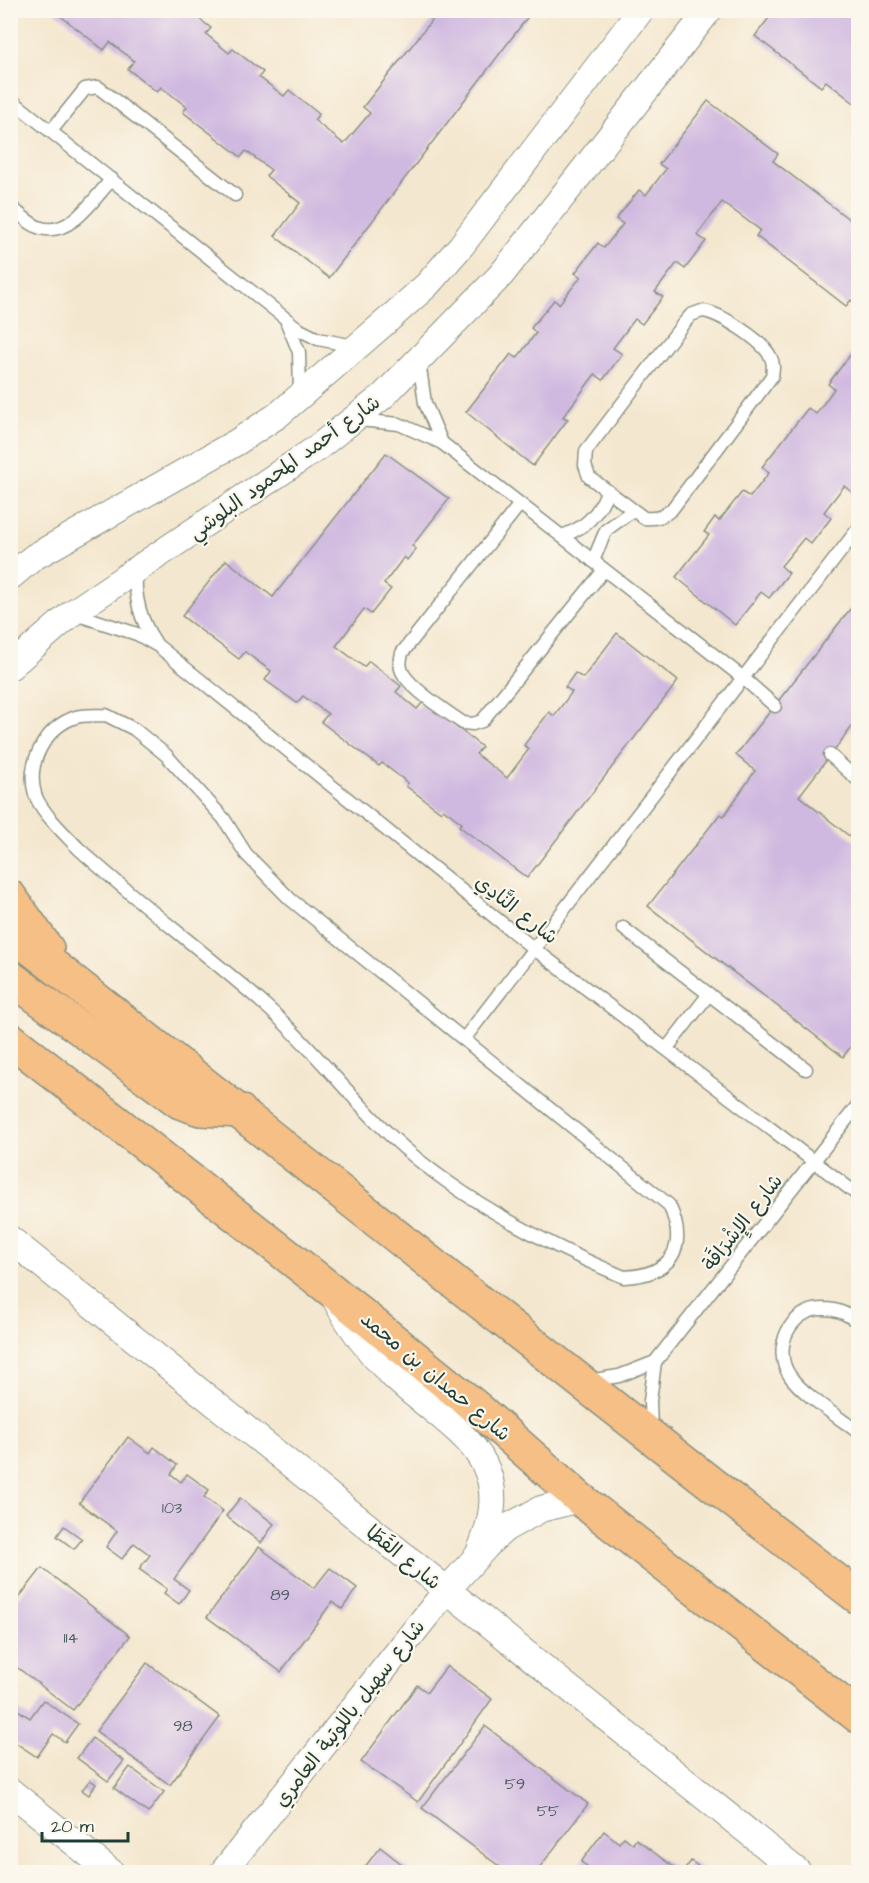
<svg xmlns="http://www.w3.org/2000/svg" width="869" height="1883" font-family="'Architects Daughter','Playpen Sans Arabic',sans-serif">
  <style>
    .building { fill: #d0b9e0 }
    .lines { fill: none; stroke-linecap: round; stroke-linejoin: round }
    .service-casing { stroke: #8a9282; stroke-width: 15 }
    .minor-casing { stroke: #8a9282; stroke-width: 28 }
    .primary-casing { stroke: #8a9282; stroke-width: 36 }
    .service { stroke: #fff; stroke-width: 12 }
    .minor { stroke: #fff; stroke-width: 26 }
    .primary { stroke: #f5bf86; stroke-width: 33 }
    .labels { text-anchor: middle; stroke-width: 4.5; stroke-linejoin: round; paint-order: stroke }
    .number-label { font-size: 16px; fill: #4b5c5f }
    .street-label { font-size: 20px; fill: #1f3d34; stroke: #fbf7ec }
  </style>
  <rect width="100%" height="100%" fill="#fbf7ec"/>
  <filter id="ink" filterUnits="userSpaceOnUse"><feTurbulence type="fractalNoise" baseFrequency=".0167" numOctaves="2"/><feDisplacementMap in="SourceGraphic" scale="12" xChannelSelector="R" yChannelSelector="G"/><feConvolveMatrix kernelMatrix="1 2 1 2 8 2 1 2 1" color-interpolation-filters="sRGB"/></filter>
  <filter id="wash" filterUnits="userSpaceOnUse"><feTurbulence type="fractalNoise" baseFrequency=".008" numOctaves="4" result="noise"/><feDisplacementMap in="SourceGraphic" scale="24" xChannelSelector="R" yChannelSelector="G"/><feGaussianBlur stdDeviation="1.35" result="paint"/><feColorMatrix in="noise" values="0 0 0 0 0 0 0 0 0 0 0 0 0 0 0 0 0 1.4 0 .05"/><feComposite in="paint" operator="in"/></filter>
  <g filter="url(#wash)">
    <rect width="100%" height="100%" fill="#f4e7cf"/>
    <g id="blocks">
      <!-- building -->
      <g class="building">
        <polygon points="53,10 188,10 211,28 206,34 229,53 233,49 263,72 259,77 284,96 289,90 319,114 314,120 344,144 370,113 363,107 436,15 443,20 450,10 533,10 329,278 275,236 300,203 266,176 271,170 246,151 241,157 183,112 187,107 161,87 157,92 128,69 134,61 110,42 104,50"/>
        <polygon points="775,10 858,10 858,106 826,81 821,87 755,36"/>
        <polygon points="708,101 778,154 773,161 858,226 858,306 851,300 846,306 756,236 760,230 722,202 697,235 706,241 685,269 677,263 655,292 663,297 642,324 635,319 613,348 622,354 603,380 595,374 563,417 568,419 533,466 466,412 511,354 517,358 536,333 531,328 554,300 559,304 581,277 575,273 598,243 604,248 623,224 616,219 639,190 646,195 666,169 659,164"/>
        <polygon points="851,354 858,359 858,486 853,493 844,486 824,512 831,518 811,544 804,538 781,566 789,573 769,598 761,592 735,625 676,577 709,535 704,532 715,517 719,521 742,492 750,497 769,473 762,467 808,408 816,414 834,389 828,384"/>
        <polygon points="386,453 449,499 412,546 416,549 407,560 404,557 384,584 391,589 371,614 364,609 336,646 364,667 369,661 401,686 396,692 417,709 424,701 482,747 476,754 507,778 529,749 524,745 549,712 554,716 572,692 565,687 575,673 583,678 617,633 678,681 527,878 459,826 462,823 443,809 441,812 406,786 408,783 382,763 379,766 321,722 328,714 303,696 297,703 265,680 271,671 245,652 239,659 182,616 226,560 273,597"/>
        <polygon points="858,599 858,719 799,796 858,843 858,1037 843,1057 648,906 720,814 724,816 755,771 736,755"/>
        <polygon points="128,1437 150,1453 154,1447 177,1465 171,1474 181,1482 187,1474 209,1490 204,1497 223,1511 174,1579 189,1590 179,1604 164,1593 167,1589 139,1569 150,1555 134,1543 122,1559 106,1547 117,1531 79,1503"/>
        <polygon points="240,1498 274,1524 261,1543 226,1516"/>
        <polygon points="64,1526 82,1539 74,1549 57,1536"/>
        <polygon points="259,1547 314,1588 330,1568 357,1588 342,1609 332,1602 281,1672 207,1617"/>
        <polygon points="42,1568 130,1636 73,1710 10,1662 10,1609"/>
        <polygon points="147,1663 220,1717 170,1785 96,1731"/>
        <polygon points="447,1666 492,1699 418,1802 361,1762 417,1685 427,1692"/>
        <polygon points="43,1700 78,1724 65,1742 53,1734 37,1757 10,1739 10,1705 30,1718"/>
        <polygon points="485,1726 588,1804 536,1872 507,1872 422,1808"/>
        <polygon points="92,1738 124,1761 108,1781 77,1758"/>
        <polygon points="130,1767 164,1792 148,1813 114,1788"/>
        <polygon points="90,1780 96,1784 89,1795 82,1790"/>
        <polygon points="604,1831 619,1843 624,1837 633,1844 636,1839 680,1872 596,1872 581,1862"/>
        <polygon points="380,1847 412,1872 361,1872"/>
        <polygon points="691,1861 706,1872 683,1872"/>
      </g>
    </g>
  </g>
  <g filter="url(#ink)">
    <use href="#blocks" fill-opacity="0" stroke="#8a9282" stroke-width="1.5"/>
    <g class="lines">
      <!-- service casing -->
      <g class="service-casing">
        <g id="service">
          <polyline points="10,99 300,330 318,339 354,346"/>
          <polyline points="51,131 85,89 98,87 235,195"/>
          <path d="M10,206C20,214 30,225 41,228C71,237 94,198 112,179"/>
          <path d="M702,311C719,312 764,341 771,358C774,364 773,369 772,376L672,509C663,517 656,519 644,518L589,477L585,465L586,451L683,324L691,315Z"/>
          <polyline points="287,323 299,352 300,393"/>
          <polyline points="419,361 425,403 442,443"/>
          <polyline points="359,420 399,424 442,443 742,677 775,706"/>
          <path d="M520,504L402,653C400,661 399,668 404,675C414,691 447,712 463,723L473,724L482,721L604,570"/>
          <path d="M562,536C585,528 598,515 607,492"/>
          <polyline points="593,561 606,530 632,511"/>
          <path d="M136,571C134,598 140,620 155,642"/>
          <polyline points="72,613 137,634 158,646 533,948 858,1195"/>
          <path d="M106,715L134,729L166,755L224,819L246,854L290,899L669,1205C689,1248 671,1275 624,1277C544,1243 456,1197 392,1137C348,1095 312,1047 266,1006C205,952 138,903 78,848C65,834 40,811 35,794C26,763 45,729 73,718C82,714 96,716 106,715Z"/>
          <polyline points="830,755 858,780"/>
          <polyline points="623,928 806,1069"/>
          <polyline points="464,1039 858,529"/>
          <polyline points="667,1048 709,994"/>
          <path d="M858,1322C847,1314 838,1309 824,1309C790,1308 771,1349 790,1376C802,1394 840,1418 858,1432"/>
          <polyline points="588,1381 619,1376 655,1362 858,1105"/>
          <polyline points="651,1430 650,1401 655,1362"/>
        </g>
      </g>
      <!-- minor casing -->
      <g class="minor-casing">
        <g id="minor">
          <polyline points="10,577 34,557 237,442 278,415 389,319 427,285 461,246 641,10"/>
          <polyline points="10,667 72,613 317,448 383,396 501,275 709,10"/>
          <polyline points="10,1239 798,1872"/>
          <path d="M335,1299C350,1327 368,1351 390,1373C449,1430 522,1454 480,1550"/>
          <polyline points="10,1791 111,1872"/>
          <polyline points="223,1872 446,1591 491,1541 506,1528 541,1509 580,1499"/>
        </g>
      </g>
      <!-- primary casing -->
      <g class="primary-casing">
        <g id="primary">
          <polyline points="10,897 47,949"/>
          <path d="M10,932C294,1153 573,1379 858,1597"/>
          <polyline points="10,977 180,1102 200,1109 240,1111"/>
          <polyline points="10,1039 330,1289 478,1409 580,1499 858,1716"/>
        </g>
      </g>
      <!-- service -->
      <use href="#service" class="service"/>
      <!-- minor -->
      <use href="#minor" class="minor"/>
      <!-- primary -->
      <use href="#primary" class="primary"/>
    </g>
  </g>
  <g class="labels">
    <!-- number labels -->
    <g class="number-label">
      <text x="172" y="1513">103</text>
      <text x="280" y="1600">89</text>
      <text x="71" y="1643">114</text>
      <text x="183" y="1731">98</text>
      <text x="515" y="1789">59</text>
      <text x="548" y="1816">55</text>
    </g>
    <!-- street labels -->
    <g class="street-label">
      <text transform="translate(284 467) rotate(-36)" y="7">شارع أحمد المحمود البلوشي</text>
      <text transform="translate(517 909) rotate(38)" y="7">شارع النَّادِي</text>
      <text transform="translate(742 1222) rotate(-52)" y="7">شارع الإِشْرَاقَة</text>
      <text transform="translate(436 1376) rotate(40)" y="7">شارع حمدان بن محمد</text>
      <text transform="translate(404 1557) rotate(39)" y="7">شارع القَطَا</text>
      <text transform="translate(349 1713) rotate(-52)" y="7">شارع سهيل باللوتية العامري</text>
    </g>
  </g>
  <!-- margin -->
  <rect width="869" height="1883" fill="none" stroke="#fbf7ec" stroke-width="36"/>
  <!-- scale -->
  <path d="M42 1832v9h86v-9" fill="none" stroke="#1f3d34" stroke-width="3"/>
  <text x="51" y="1832" font-size="18" fill="#1f3d34" stroke="#fbf7ec" stroke-width="4.5" paint-order="stroke">20 m</text>
</svg>
